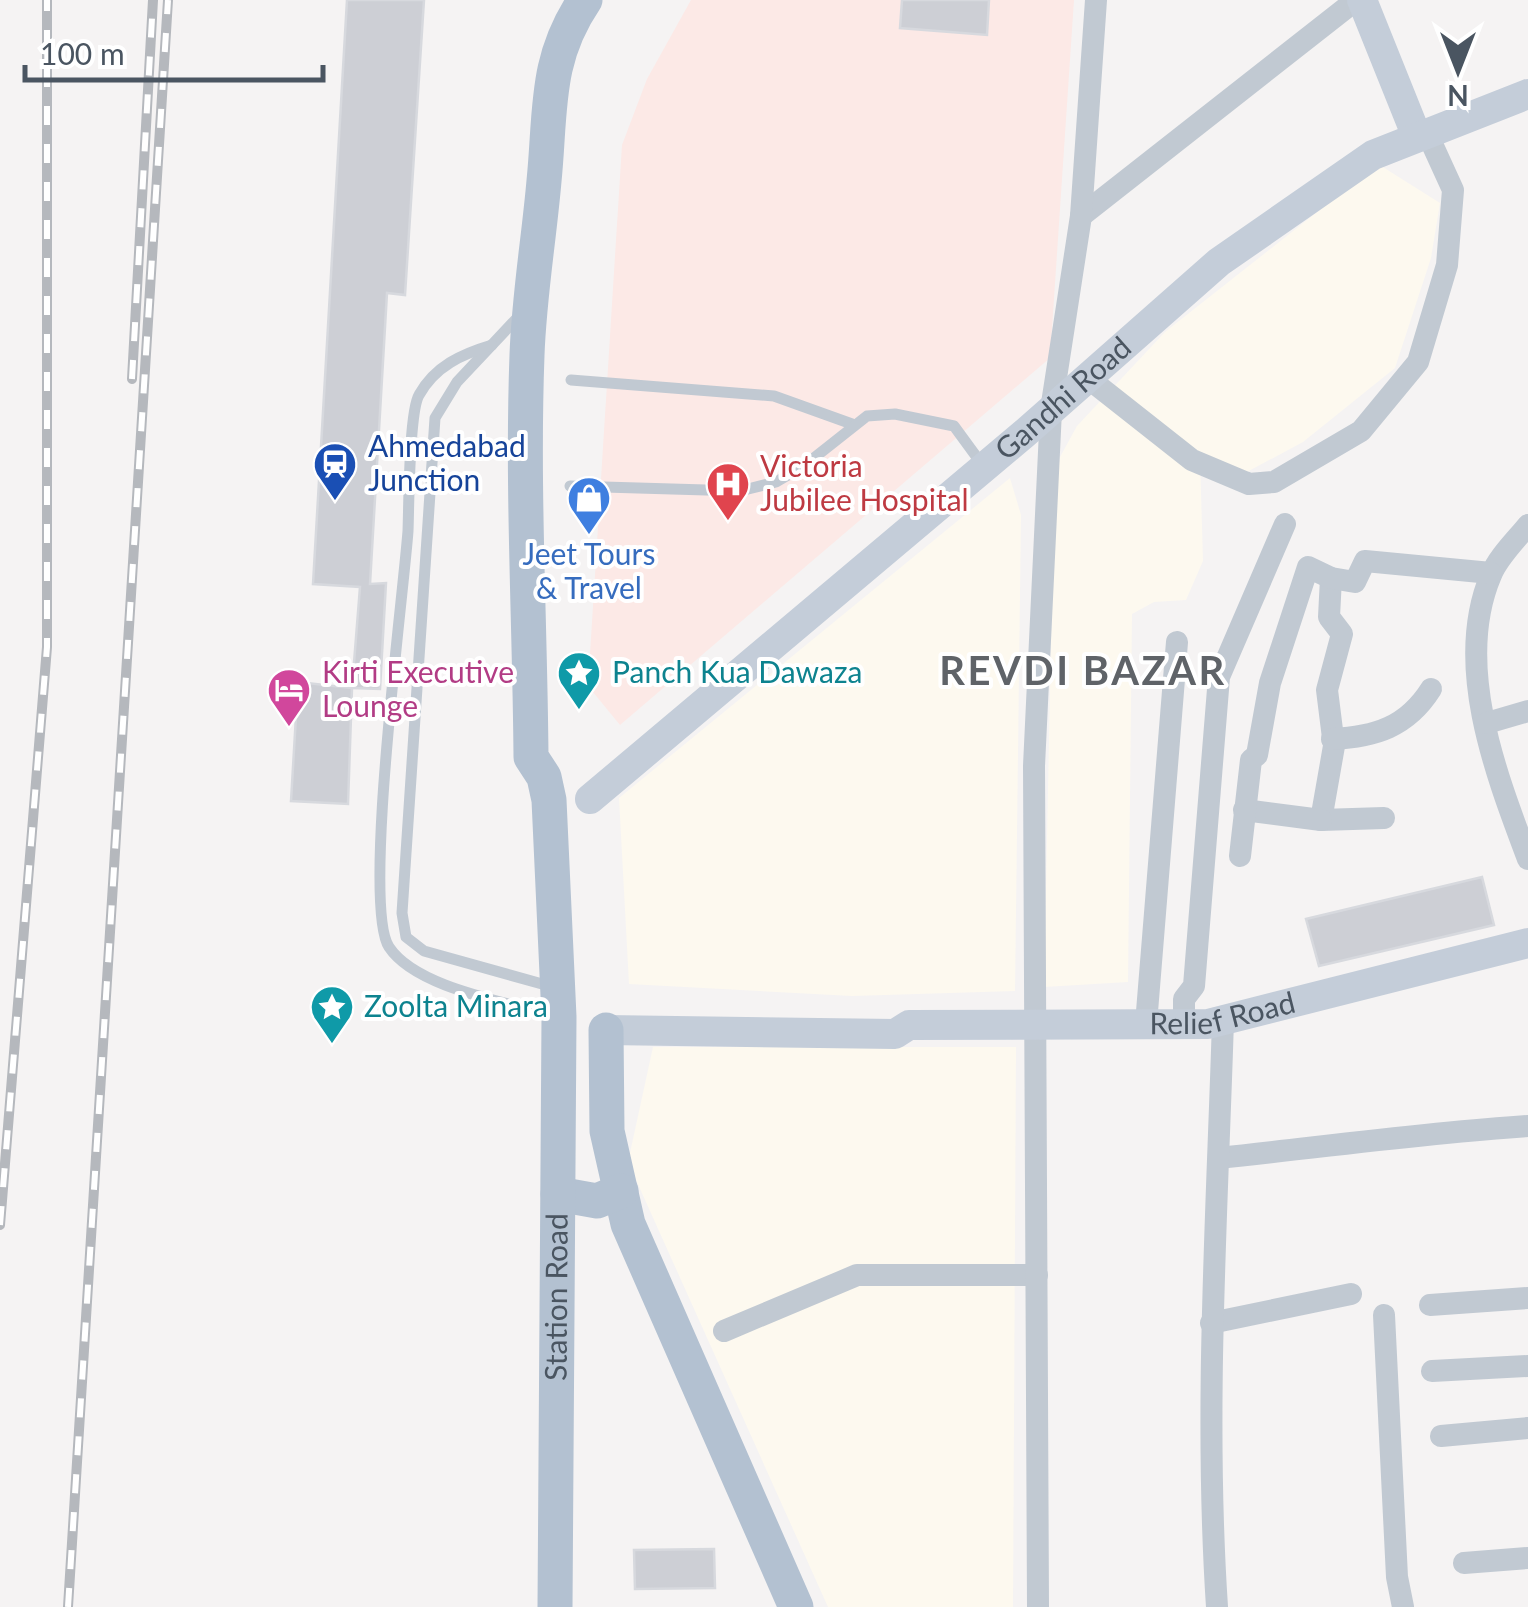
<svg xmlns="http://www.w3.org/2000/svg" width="1528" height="1607" font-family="Lato,sans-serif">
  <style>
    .commercial { fill: #fdf9ef }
    .medical { fill: #fce9e6 }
    .building { fill: #cdcfd5; stroke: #d7d9de; stroke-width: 2.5 }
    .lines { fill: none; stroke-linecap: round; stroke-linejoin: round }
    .lane { stroke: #c1c9d2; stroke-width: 11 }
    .street { stroke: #c1c9d2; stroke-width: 22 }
    .secondary { stroke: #c4cdd9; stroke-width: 30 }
    .primary { stroke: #b3c1d1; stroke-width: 35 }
    .rail-casing { stroke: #b5b8bd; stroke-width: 10 }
    .rail { stroke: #fff; stroke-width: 6; stroke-dasharray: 19; stroke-linecap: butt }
    .labels { text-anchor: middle; stroke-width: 8; stroke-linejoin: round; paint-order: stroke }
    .street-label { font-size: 30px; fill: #4a5561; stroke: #fff }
    .transit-label { font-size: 30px; fill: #164399; stroke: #fff; text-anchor: start }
    .health-label { font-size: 30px; fill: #be3a42; stroke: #fff; text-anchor: start }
    .shop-label { font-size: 30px; fill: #366cbe; stroke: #fff }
    .hotel-label { font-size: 30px; fill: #b23c85; stroke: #fff; text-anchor: start }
    .culture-label { font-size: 30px; fill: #0d838f; stroke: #fff; text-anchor: start }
    .district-label { font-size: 40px; font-weight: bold; letter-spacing: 2.5px; fill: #5f6368; stroke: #fff }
  </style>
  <rect width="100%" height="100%" fill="#f5f3f3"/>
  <!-- commercial -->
  <g class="commercial">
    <polygon points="1378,164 1440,203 1431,258 1395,368 1303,442 1232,480 1200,458 1203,561 1186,600 1154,602 1132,614 1128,982 1044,987 1054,494 1060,457 1077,426 1165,332"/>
    <polygon points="1010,478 1021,515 1015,991 852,996 629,984 619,798"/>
    <polygon points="653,1047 1016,1047 1013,1607 828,1607 628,1162"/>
  </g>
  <!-- medical -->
  <polygon class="medical" points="691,0 1074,0 1050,358 620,725 588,686 622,145 647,79"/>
  <!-- building -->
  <g class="building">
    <polygon points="347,0 424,0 405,295 387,293 370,584 386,583 380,689 352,688 360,587 313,584"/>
    <polygon points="902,0 989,0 987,35 900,28"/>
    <polygon points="298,682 352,688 348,804 291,801"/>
    <polygon points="1482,877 1494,925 1319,966 1306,919"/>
    <polygon points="714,1549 715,1588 635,1589 634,1550"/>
  </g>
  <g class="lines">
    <!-- lane -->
    <g class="lane">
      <polyline points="520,315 457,382 435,418 402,913 406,937 424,951 553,987"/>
      <path d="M492,345C462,354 435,366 419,395C409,412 409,505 408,531C403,600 362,906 389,947C416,988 507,1002 554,1016"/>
      <polyline points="571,380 774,396 852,424"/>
      <polyline points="570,486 740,491 776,482 805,465 867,416 895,414 954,426 984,467"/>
    </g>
    <!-- street -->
    <g class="street">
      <polyline points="1081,216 1356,0"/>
      <polyline points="1088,378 1192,460 1249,484 1274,482 1361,431 1418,362 1447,265 1453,190 1427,133"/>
      <path d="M1528,525C1516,540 1498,557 1491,575C1453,664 1496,774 1528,859"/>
      <polyline points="1331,578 1329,617 1342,634 1327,690 1334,746 1321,820 1384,818"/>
      <polyline points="1487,723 1528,711"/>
      <path d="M1332,739C1375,737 1407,727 1431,689"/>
      <polyline points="1244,810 1321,820"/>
      <polyline points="1240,856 1251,760 1257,755 1270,683 1308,567 1331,578 1355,582 1365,561 1491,573"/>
      <polyline points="1146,1024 1177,642"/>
      <polyline points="1184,1024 1184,999 1194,986 1219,677 1285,524"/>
      <path d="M1219,1158C1322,1147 1424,1133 1528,1126"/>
      <polyline points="1430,1305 1528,1298"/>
      <polyline points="1384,1315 1397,1577 1403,1607"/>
      <polyline points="1211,1323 1351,1294"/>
      <polyline points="724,1331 857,1275 1037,1275"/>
      <polyline points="1432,1371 1528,1366"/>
      <polyline points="1441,1436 1528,1428"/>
      <polyline points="1464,1563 1528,1558"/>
      <polyline points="1038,1607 1034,766 1051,410 1081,216 1096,0"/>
      <path d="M1217,1607C1204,1411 1217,1217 1223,1020"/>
    </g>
    <!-- secondary -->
    <g class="secondary">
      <polyline points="1362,0 1417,137"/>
      <path id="s1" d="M590,799L1025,433L1219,262L1373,155L1528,94"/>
      <path id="s2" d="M606,1030L895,1034L909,1025L1208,1024L1528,943"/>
    </g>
    <!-- primary -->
    <g class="primary">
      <polyline points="606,1030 607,1131 628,1224 796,1607"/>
      <polyline points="558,1194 597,1201 621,1191"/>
      <path id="s3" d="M555,1607L559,1017L549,800L544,777L531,757C530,623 522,489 527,355C529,296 539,239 544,181C551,112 544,60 585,0"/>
    </g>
    <!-- rail casing -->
    <g class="rail-casing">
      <g id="rail">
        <polyline points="132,379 153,0"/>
        <polyline points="0,1225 47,647 47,0"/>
        <polyline points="68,1607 168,0"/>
      </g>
    </g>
    <!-- rail -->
    <use href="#rail" class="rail"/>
  </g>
  <!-- icons -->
  <defs>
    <g id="station-pin" transform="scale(2.25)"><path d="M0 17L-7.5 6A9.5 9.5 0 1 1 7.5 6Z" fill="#1a4fb4" stroke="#fff"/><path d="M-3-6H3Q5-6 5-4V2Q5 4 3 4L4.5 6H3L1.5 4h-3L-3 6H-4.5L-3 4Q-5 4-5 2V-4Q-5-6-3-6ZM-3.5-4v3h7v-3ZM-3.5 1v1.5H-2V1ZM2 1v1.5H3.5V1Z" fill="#fff"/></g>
    <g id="hospital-pin" transform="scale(2.25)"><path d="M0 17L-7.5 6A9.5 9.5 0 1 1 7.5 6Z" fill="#e0444e" stroke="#fff"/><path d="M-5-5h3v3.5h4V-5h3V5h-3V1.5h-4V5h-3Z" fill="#fff"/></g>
    <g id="shop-pin" transform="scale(2.25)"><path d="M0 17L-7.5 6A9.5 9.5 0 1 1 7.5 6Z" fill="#3f7fe0" stroke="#fff"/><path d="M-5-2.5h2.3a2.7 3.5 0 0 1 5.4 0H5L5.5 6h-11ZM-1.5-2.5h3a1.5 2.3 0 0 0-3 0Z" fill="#fff"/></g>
    <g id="sight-pin" transform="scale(2.25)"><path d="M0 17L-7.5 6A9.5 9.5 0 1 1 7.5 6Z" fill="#0f9aa8" stroke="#fff"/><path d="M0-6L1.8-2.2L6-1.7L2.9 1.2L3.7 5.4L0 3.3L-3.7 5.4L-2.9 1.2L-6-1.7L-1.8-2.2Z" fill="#fff"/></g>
    <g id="hotel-pin" transform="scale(2.25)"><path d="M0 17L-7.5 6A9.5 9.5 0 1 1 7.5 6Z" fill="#d1479c" stroke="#fff"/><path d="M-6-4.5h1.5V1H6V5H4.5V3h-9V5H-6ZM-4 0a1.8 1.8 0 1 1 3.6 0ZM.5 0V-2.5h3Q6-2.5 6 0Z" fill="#fff"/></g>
  </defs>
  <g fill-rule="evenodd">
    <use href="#station-pin" x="335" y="464"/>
    <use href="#hospital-pin" x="728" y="484"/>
    <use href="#shop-pin" x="589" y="498"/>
    <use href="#sight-pin" x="579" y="673"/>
    <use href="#hotel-pin" x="289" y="690"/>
    <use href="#sight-pin" x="332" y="1007"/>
  </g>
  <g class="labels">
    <!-- street labels -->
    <g class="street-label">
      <text dy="10" stroke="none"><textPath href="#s1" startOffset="620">Gandhi Road</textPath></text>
      <text dy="10" stroke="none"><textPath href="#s2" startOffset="620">Relief Road</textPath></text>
      <text dy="10" stroke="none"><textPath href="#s3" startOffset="310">Station Road</textPath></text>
    </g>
    <!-- transit labels -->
    <g class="transit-label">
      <text x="368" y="457">Ahmedabad<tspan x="368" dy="34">Junction</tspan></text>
    </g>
    <!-- health labels -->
    <g class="health-label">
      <text x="760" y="477">Victoria<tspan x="760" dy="34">Jubilee Hospital</tspan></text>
    </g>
    <!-- shop labels -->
    <g class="shop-label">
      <text x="589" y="565">Jeet Tours<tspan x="589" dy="34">&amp; Travel</tspan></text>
    </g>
    <!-- hotel labels -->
    <g class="hotel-label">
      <text x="322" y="683">Kirti Executive<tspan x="322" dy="34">Lounge</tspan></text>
    </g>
    <!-- culture labels -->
    <g class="culture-label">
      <text x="612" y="683">Panch Kua Dawaza</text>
      <text x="364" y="1017">Zoolta Minara</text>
    </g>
    <!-- district labels -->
    <g class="district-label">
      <text x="1083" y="685">REVDI BAZAR</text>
    </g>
  </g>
  <!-- north arrow -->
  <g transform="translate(1458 70) rotate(180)" stroke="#ffffff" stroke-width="8" paint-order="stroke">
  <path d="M0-8L18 38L0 25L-18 38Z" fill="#4a5561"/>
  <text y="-15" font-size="28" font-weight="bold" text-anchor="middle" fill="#4a5561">N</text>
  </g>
  <!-- scale -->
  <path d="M25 65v15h298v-15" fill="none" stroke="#4a5561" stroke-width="5"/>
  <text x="40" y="65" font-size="30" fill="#4a5561" stroke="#ffffff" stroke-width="8" paint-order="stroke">100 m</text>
</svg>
